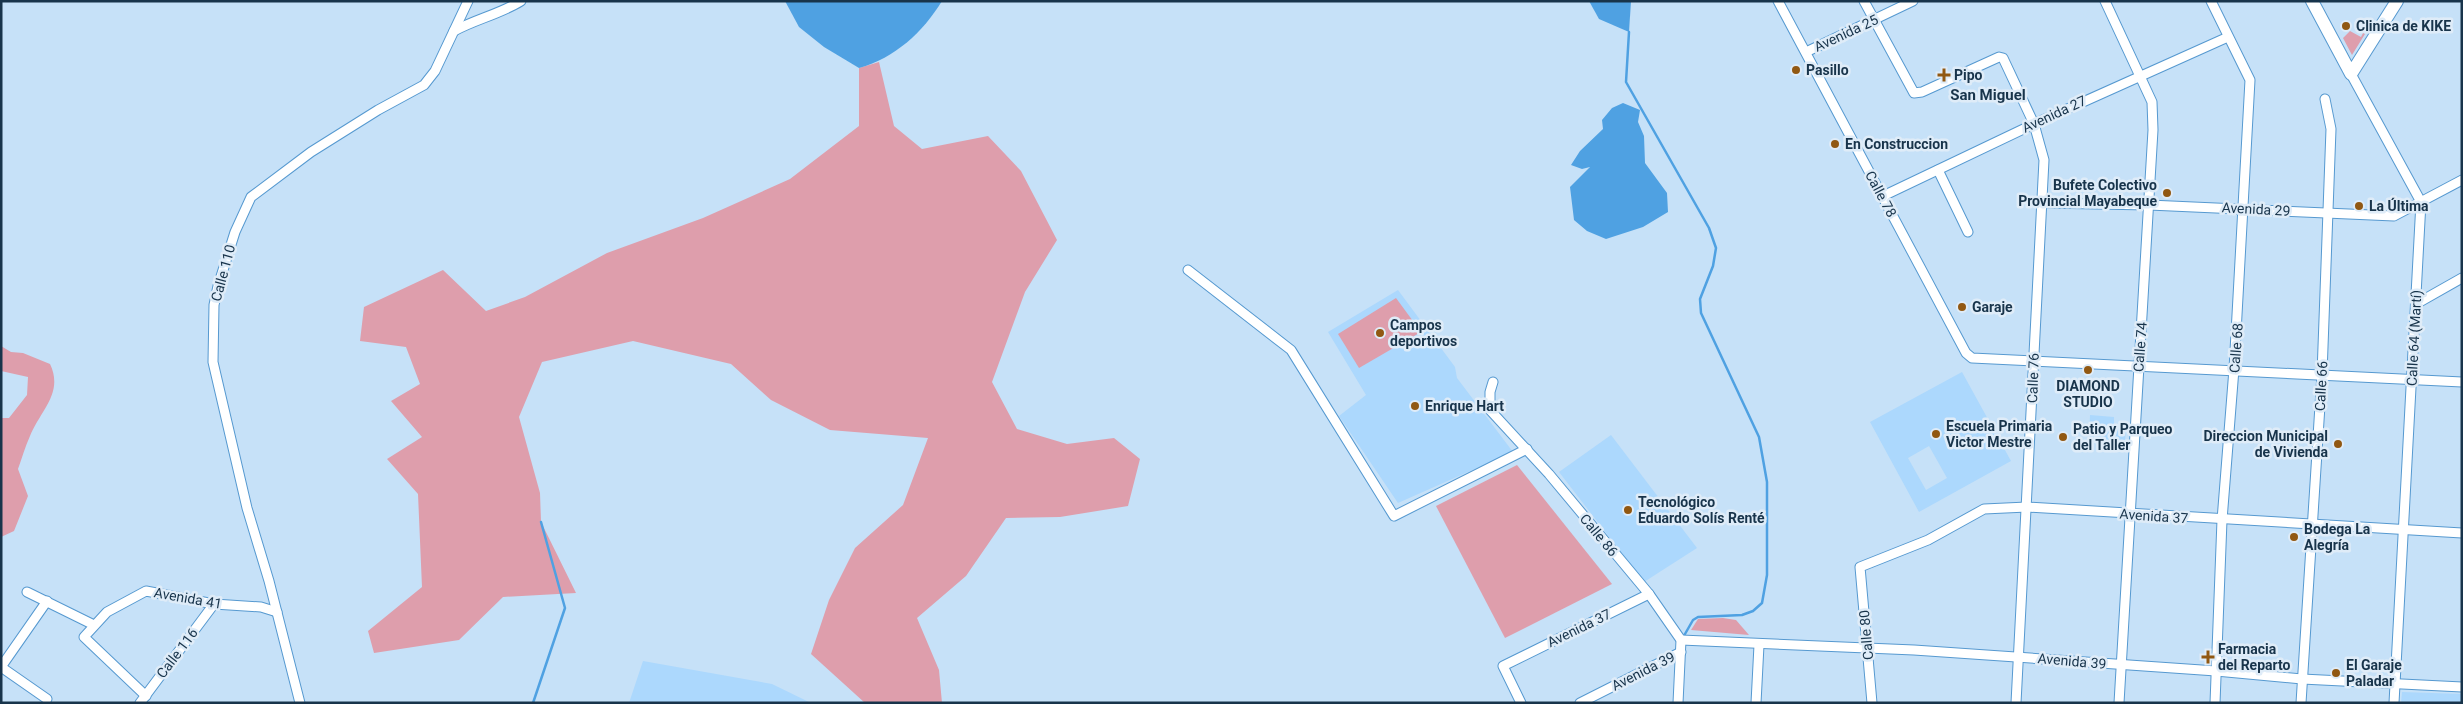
<svg xmlns="http://www.w3.org/2000/svg" width="2463" height="704" font-family="Roboto,sans-serif">
  <style>
    .built { fill: #acd8fd; fill-rule: evenodd }
    .green { fill: #de9eac }
    .water { fill: #4fa1e2 }
    .lines { fill: none; stroke-linecap: round; stroke-linejoin: round }
    .stream { stroke: #4fa1e2; stroke-width: 2.5 }
    .street-casing { stroke: #5699d0; stroke-width: 11 }
    .secondary-casing { stroke: #5699d0; stroke-width: 14 }
    .street { stroke: #fff; stroke-width: 9 }
    .secondary { stroke: #fff; stroke-width: 12 }
    .poi-dot { fill: #915812; stroke: #dfecf8; stroke-width: 2 }
    .labels { text-anchor: middle; stroke-width: 5; stroke-linejoin: round; paint-order: stroke }
    .poi-label { font-size: 14px; font-weight: bold; fill: #18344b; stroke: #dfecf8; text-anchor: start }
    .street-label { font-size: 14px; fill: #18344b; stroke: #dfecf8 }
    .neighbourhood-label { font-size: 15px; font-weight: bold; fill: #18344b; stroke: #dfecf8 }
  </style>
  <rect width="100%" height="100%" fill="#c6e1f8"/>
  <!-- built -->
  <g class="built">
    <polygon points="1398,290 1455,367 1457,378 1513,452 1398,503 1339,416 1366,395 1328,332"/>
    <path d="M1962,372L2011,461L1919,512L1870,422ZM1929,446L1947,478L1926,490L1908,458Z"/>
    <polygon points="2090,415 2114,417 2114,425 2126,426 2125,443 2089,442"/>
    <polygon points="1611,435 1697,548 1644,582 1559,472"/>
    <polygon points="643,661 772,684 811,703 629,703"/>
    <polygon points="2402,692 2462,694 2462,703 2401,703"/>
  </g>
  <!-- green -->
  <g class="green">
    <polygon points="2350,31 2361,37 2363,33 2365,34 2352,55 2343,38"/>
    <polygon points="879,62 894,126 922,149 988,136 1021,171 1057,240 1025,292 992,382 1017,429 1067,444 1114,438 1140,459 1128,506 1060,517 1006,518 966,576 917,618 939,670 942,703 865,703 811,654 829,600 855,548 903,505 928,438 830,430 771,400 731,364 633,341 542,362 519,417 540,493 541,522 576,593 503,597 459,640 374,653 368,631 422,587 418,494 387,459 422,437 391,401 420,384 406,347 360,341 364,307 443,270 486,311 525,297 607,253 703,218 790,179 859,126 859,68"/>
    <polygon points="1396,298 1421,332 1359,368 1338,334"/>
    <path d="M1,346L11,352L23,353L50,364C64,393 40,411 30,436C25,447 22,458 18,469L28,496L14,531L1,537V418H9L27,395L28,377L1,371Z"/>
    <polygon points="1517,465 1612,584 1505,638 1436,506"/>
    <polygon points="1723,618 1736,620 1749,635 1691,630 1698,619"/>
  </g>
  <!-- water -->
  <g class="water">
    <path d="M785,1H942C923,32 895,58 859,68L824,47L799,27Z"/>
    <polygon points="1589,1 1631,1 1629,32 1599,19"/>
    <polygon points="1623,103 1640,110 1638,122 1644,136 1645,163 1667,193 1668,212 1643,227 1606,239 1587,231 1574,220 1570,187 1590,167 1582,169 1571,165 1580,151 1603,129 1602,120 1612,108"/>
  </g>
  <g class="lines">
    <!-- stream -->
    <g class="stream">
      <polyline points="1629,32 1626,82 1709,228 1716,248 1713,266 1700,299 1701,313 1759,437 1767,482 1767,575 1762,603 1753,611 1742,615 1698,617 1693,620 1685,634"/>
      <polyline points="533,703 565,608 541,522"/>
    </g>
    <!-- street casing -->
    <g class="street-casing">
      <g id="street">
        <polyline points="1778,1 1966,353 1972,358 2462,382"/>
        <polyline points="1864,1 1914,93 1922,92 1999,57 2003,58 2034,124 2044,160 2016,703"/>
        <polyline points="2105,1 2152,102 2153,130 2119,703"/>
        <polyline points="2211,1 2250,80 2234,369 2222,520 2215,703"/>
        <path d="M454,31C476,19 500,14 521,1"/>
        <polyline points="1806,52 1913,1"/>
        <polyline points="2351,74 2421,202 2394,703"/>
        <polyline points="1938,170 1968,232"/>
        <polyline points="1883,196 2034,124 2228,37"/>
        <polyline points="2042,203 2149,205 2394,216 2462,180"/>
        <polyline points="1188,270 1291,350 1394,516 1527,449"/>
        <polyline points="2416,304 2462,278"/>
        <polyline points="1493,382 1490,392 1490,410 1549,474 1649,594 1681,640 1678,703"/>
        <polyline points="27,592 94,625"/>
        <polyline points="1681,640 1914,650 2216,671 2302,679 2462,687"/>
        <polyline points="1,667 47,601"/>
        <polyline points="1,667 47,699"/>
        <polyline points="146,696 84,637 107,612 146,591 214,604 261,607 277,612"/>
        <polyline points="140,703 214,604"/>
        <polyline points="300,703 269,581 247,508 213,362 214,305 218,286 235,232 251,197 311,152 378,110 424,85 435,71 468,1"/>
        <polyline points="1521,703 1503,666 1649,594"/>
        <polyline points="1580,703 1681,652"/>
        <polyline points="1756,703 1759,645"/>
        <polyline points="1872,703 1860,567 1928,540 1984,509 2027,507 2462,533"/>
        <polyline points="2301,703 2322,374 2331,129 2325,99"/>
      </g>
    </g>
    <!-- secondary casing -->
    <g class="secondary-casing">
      <polyline id="secondary" points="2312,1 2351,74 2397,1"/>
    </g>
    <!-- street -->
    <use href="#street" class="street"/>
    <!-- secondary -->
    <use href="#secondary" class="secondary"/>
  </g>
  <!-- markers -->
  <g class="poi-dot">
    <circle cx="2346" cy="26" r="5"/>
    <circle cx="1796" cy="70" r="5"/>
    <path d="M1941.5 67.5h5v5h5v5h-5v5h-5v-5h-5v-5h5z"/>
    <circle cx="1835" cy="144" r="5"/>
    <circle cx="2167" cy="193" r="5"/>
    <circle cx="2359" cy="206" r="5"/>
    <circle cx="1962" cy="307" r="5"/>
    <circle cx="1380" cy="333" r="5"/>
    <circle cx="2088" cy="370" r="5"/>
    <circle cx="1415" cy="406" r="5"/>
    <circle cx="1936" cy="434" r="5"/>
    <circle cx="2063" cy="437" r="5"/>
    <circle cx="2338" cy="444" r="5"/>
    <circle cx="1628" cy="510" r="5"/>
    <circle cx="2294" cy="537" r="5"/>
    <path d="M2205.5 649.5h5v5h5v5h-5v5h-5v-5h-5v-5h5z"/>
    <circle cx="2336" cy="673" r="5"/>
  </g>
  <g class="labels">
    <!-- poi labels -->
    <g class="poi-label">
      <text x="2356" y="31">Clinica de KIKE</text>
      <text x="1806" y="75">Pasillo</text>
      <text x="1954" y="80">Pipo</text>
      <text x="1845" y="149">En Construccion</text>
      <text x="2157" y="190" text-anchor="end">Bufete Colectivo<tspan x="2157" dy="16">Provincial Mayabeque</tspan></text>
      <text x="2369" y="211">La Última</text>
      <text x="1972" y="312">Garaje</text>
      <text x="1390" y="330">Campos<tspan x="1390" dy="16">deportivos</tspan></text>
      <text x="2088" y="391" text-anchor="middle">DIAMOND<tspan x="2088" dy="16">STUDIO</tspan></text>
      <text x="1425" y="411">Enrique Hart</text>
      <text x="1946" y="431">Escuela Primaria<tspan x="1946" dy="16">Victor Mestre</tspan></text>
      <text x="2073" y="434">Patio y Parqueo<tspan x="2073" dy="16">del Taller</tspan></text>
      <text x="2328" y="441" text-anchor="end">Direccion Municipal<tspan x="2328" dy="16">de Vivienda</tspan></text>
      <text x="1638" y="507">Tecnológico<tspan x="1638" dy="16">Eduardo Solís Renté</tspan></text>
      <text x="2304" y="534">Bodega La<tspan x="2304" dy="16">Alegría</tspan></text>
      <text x="2218" y="654">Farmacia<tspan x="2218" dy="16">del Reparto</tspan></text>
      <text x="2346" y="670">El Garaje<tspan x="2346" dy="16">Paladar</tspan></text>
    </g>
    <!-- street labels -->
    <g class="street-label">
      <text transform="translate(1846 33) rotate(-25)" y="5">Avenida 25</text>
      <text transform="translate(2054 114) rotate(-25)" y="5">Avenida 27</text>
      <text transform="translate(1881 194) rotate(62)" y="5">Calle 78</text>
      <text transform="translate(2256 209) rotate(3)" y="5">Avenida 29</text>
      <text transform="translate(223 273) rotate(-75)" y="5">Calle 110</text>
      <text transform="translate(2414 338) rotate(-87)" y="5">Calle 64 (Martí)</text>
      <text transform="translate(2140 347) rotate(-86)" y="5">Calle 74</text>
      <text transform="translate(2236 348) rotate(-86)" y="5">Calle 68</text>
      <text transform="translate(2033 378) rotate(-88)" y="5">Calle 76</text>
      <text transform="translate(2321 386) rotate(-87)" y="5">Calle 66</text>
      <text transform="translate(2154 516) rotate(4)" y="5">Avenida 37</text>
      <text transform="translate(1599 535) rotate(50)" y="5">Calle 86</text>
      <text transform="translate(188 598) rotate(10)" y="5">Avenida 41</text>
      <text transform="translate(1579 628) rotate(-26)" y="5">Avenida 37</text>
      <text transform="translate(1866 635) rotate(-95)" y="5">Calle 80</text>
      <text transform="translate(177 653) rotate(-53)" y="5">Calle 116</text>
      <text transform="translate(2072 661) rotate(5)" y="5">Avenida 39</text>
      <text transform="translate(1643 671) rotate(-27)" y="5">Avenida 39</text>
    </g>
    <!-- neighbourhood labels -->
    <g class="neighbourhood-label">
      <text x="1988" y="100">San Miguel</text>
    </g>
  </g>
  <!-- border -->
  <rect width="2463" height="704" fill="none" stroke="#18344b" stroke-width="5"/>
</svg>
